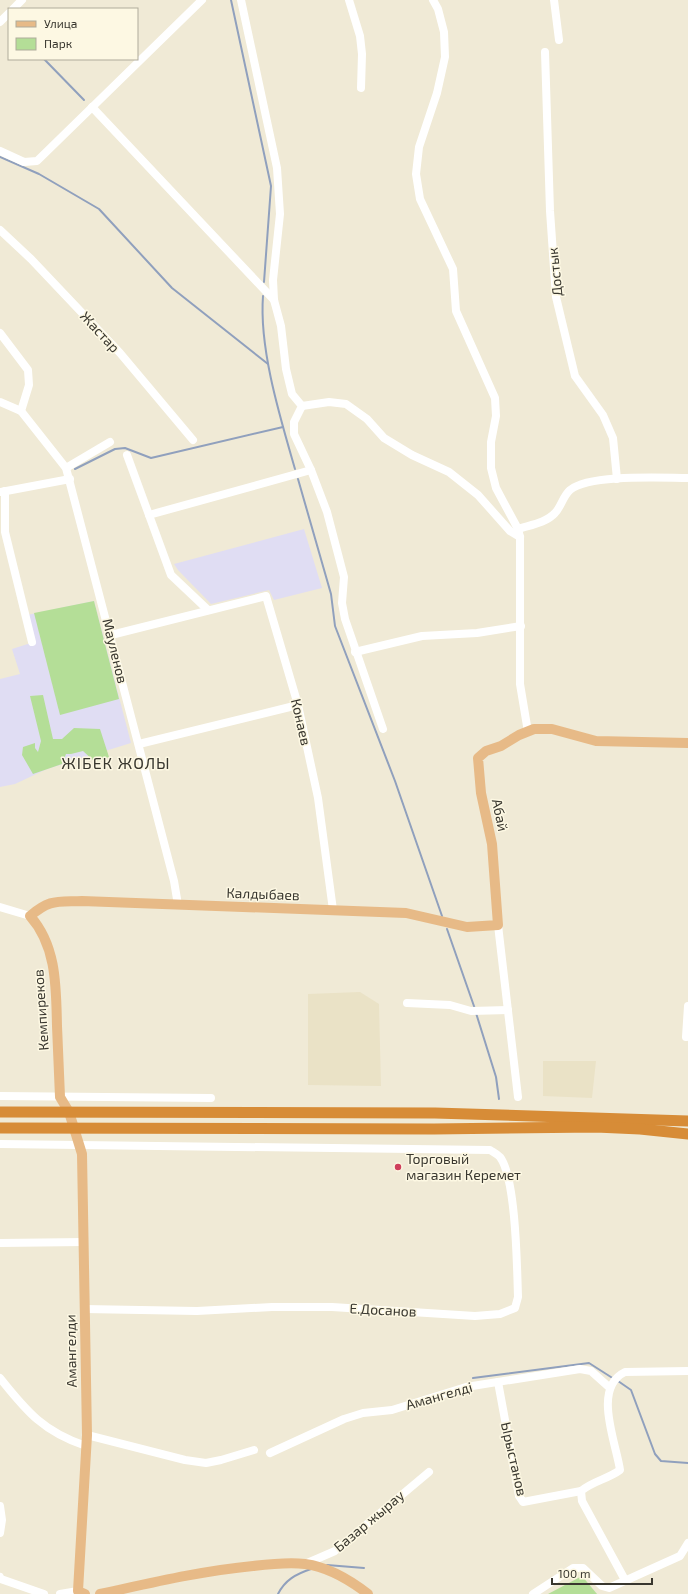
<svg xmlns="http://www.w3.org/2000/svg" width="688" height="1594" font-family="'Exo 2',sans-serif">
  <style>
    .built { fill: #eae2c6 }
    .education { fill: #e0ddf3 }
    .green { fill: #b4de97 }
    .lines { fill: none; stroke-linecap: round; stroke-linejoin: round }
    .stream { stroke: #90a0bd; stroke-width: 2 }
    .minor { stroke: #fff; stroke-width: 8 }
    .major { stroke: #e7ba87; stroke-width: 10 }
    .highway { stroke: #d78c37; stroke-width: 11 }
    .poi-dot { fill: #cf3f5c; stroke: #fdf8e3; stroke-width: 1.5 }
    .labels { text-anchor: middle; stroke-width: 3; stroke-linejoin: round; paint-order: stroke }
    .street-label { font-size: 14px; fill: #39372f; stroke: #fdf8e3 }
    .poi-label { font-size: 14px; fill: #39372f; stroke: #fdf8e3; text-anchor: start }
    .quarter-label { font-size: 16px; letter-spacing: 1px; fill: #39372f; stroke: #fdf8e3 }
  </style>
  <rect width="100%" height="100%" fill="#f0ead6"/>
  <!-- built -->
  <g class="built">
    <polygon points="360,992 379,1004 381,1086 308,1085 308,994"/>
    <polygon points="543,1061 596,1061 592,1098 543,1096"/>
  </g>
  <!-- education -->
  <g class="education">
    <polygon points="304,529 322,588 274,600 269,590 211,604 178,570 174,564"/>
    <polygon points="94,601 131,743 47,769 15,784 0,787 0,679 20,674 12,649 34,642 27,615"/>
  </g>
  <!-- green -->
  <g class="green">
    <polygon points="94,601 119,699 60,715 34,613"/>
    <polygon points="43,695 53,739 62,739 74,728 100,729 109,757 95,762 83,751 71,754 66,754 62,764 33,774 22,755 23,747 35,743 35,748 38,752 41,741 30,696"/>
    <polygon points="582,1576 597,1594 548,1594"/>
  </g>
  <g class="lines">
    <!-- stream -->
    <g class="stream">
      <polyline points="231,0 271,186 264,282"/>
      <polyline points="44,59 84,100"/>
      <polyline points="0,157 39,174 99,209 172,288 268,364"/>
      <path d="M263,296C259,349 280,417 295,469"/>
      <polyline points="75,469 115,449 125,448 151,458 283,427"/>
      <polyline points="298,479 331,594 335,626 395,781 442,916"/>
      <polyline points="447,929 475,1009"/>
      <polyline points="476,1013 496,1077 499,1099"/>
      <polyline points="473,1378 589,1363 614,1379"/>
      <polyline points="618,1381 631,1390 655,1454 661,1461 688,1463"/>
      <polyline points="327,1565 364,1568"/>
      <path d="M278,1594C285,1580 296,1574 311,1569"/>
    </g>
    <!-- minor -->
    <g class="minor">
      <polyline points="241,0 277,168 280,214 273,280 274,300 281,326 286,369 292,394 302,406 294,422 294,434 311,470 327,512 344,577 342,603 345,619 383,729"/>
      <polyline points="349,0 360,36 362,54 361,88"/>
      <polyline points="433,0 438,9 444,32 445,57 437,93 419,147 416,174 420,199 453,269 456,311 495,398 496,416 491,442 491,468 496,488 518,529 520,537 520,684 528,732"/>
      <polyline points="554,0 559,40"/>
      <polyline points="13,9 22,0"/>
      <polyline points="0,22 9,13"/>
      <polyline points="545,52 550,211 556,297 575,376 603,415 613,438 617,479"/>
      <polyline points="92,107 274,300"/>
      <polyline points="0,151 24,162 37,161 202,0"/>
      <polyline points="0,230 31,259 120,353 193,440"/>
      <polyline points="0,333 28,370 29,385 21,411"/>
      <polyline points="0,402 21,411 66,468 174,881 178,905"/>
      <polyline points="302,406 329,402 346,404 367,419 384,438 412,455 449,472 478,495 510,531 520,537"/>
      <polyline points="127,455 171,575 208,610"/>
      <polyline points="66,468 110,442"/>
      <polyline points="5,491 5,532 32,642"/>
      <polyline points="1,492 70,479"/>
      <polyline points="149,515 311,470"/>
      <path d="M518,529C530,525 546,523 555,513C561,507 563,496 570,490C590,474 661,478 688,478"/>
      <polyline points="111,635 266,596 298,705 318,798 333,910"/>
      <polyline points="355,652 422,636 477,633 521,626"/>
      <polyline points="139,744 298,705"/>
      <polyline points="0,907 30,916"/>
      <polyline points="498,925 518,1097"/>
      <polyline points="407,1003 450,1005 471,1011 508,1010"/>
      <polyline points="686,1037 688,1006"/>
      <polyline points="0,1096 211,1098"/>
      <path d="M0,1144L490,1150C493,1152 497,1154 500,1157C516,1178 517,1267 518,1297L515,1308L500,1314L475,1316L332,1307H272L197,1311L84,1309"/>
      <polyline points="0,1243 84,1242"/>
      <path d="M0,1378C27,1412 44,1432 86,1446"/>
      <polyline points="498,1382 519,1496 523,1502 581,1491"/>
      <polyline points="87,1435 185,1460 206,1463 221,1460 254,1450"/>
      <polyline points="270,1453 344,1419 363,1413 392,1410 466,1387 580,1369 591,1371 610,1388"/>
      <polyline points="0,1506 2,1520 0,1533"/>
      <polyline points="305,1564 335,1551 429,1472"/>
      <polyline points="0,1577 1,1579 44,1594"/>
      <path d="M625,1580L582,1501L581,1491C593,1481 608,1479 620,1470C616,1442 592,1388 625,1372L688,1371"/>
      <polyline points="60,1594 78,1591"/>
      <polyline points="533,1594 573,1568 583,1568 602,1586 609,1588 680,1556 688,1543"/>
    </g>
    <!-- major -->
    <g class="major">
      <path d="M85,1594L78,1591L87,1435L82,1154L69,1112L60,1097C59,1073 58,1050 57,1026C56,988 57,946 30,916C50,899 56,902 82,901L406,913L467,927L498,925L492,844L481,793L478,758L486,751L501,746L519,735L534,729H552L596,741L688,743"/>
      <path d="M100,1594C151,1583 201,1571 253,1566C270,1564 288,1562 305,1564C328,1567 350,1580 368,1594"/>
    </g>
    <!-- highway -->
    <g class="highway">
      <polyline points="0,1112 435,1113 688,1121"/>
      <polyline points="0,1128 434,1129 596,1127 640,1129 688,1134"/>
    </g>
  </g>
  <!-- markers -->
  <circle class="poi-dot" cx="398" cy="1167" r="4"/>
  <g class="labels">
    <!-- street labels -->
    <g class="street-label">
      <text transform="translate(555 272) rotate(-96)" y="5">Достык</text>
      <text transform="translate(100 332) rotate(47)" y="5">Жастар</text>
      <text transform="translate(115 651) rotate(76)" y="5">Мауленов</text>
      <text transform="translate(301 722) rotate(77)" y="5">Конаев</text>
      <text transform="translate(500 815) rotate(78)" y="5">Абай</text>
      <text transform="translate(263 894) rotate(2)" y="5">Калдыбаев</text>
      <text transform="translate(41 1010) rotate(-94)" y="5">Кемпиреков</text>
      <text transform="translate(383 1310) rotate(3)" y="5">Е.Досанов</text>
      <text transform="translate(71 1351) rotate(-91)" y="5">Амангелди</text>
      <text transform="translate(439 1396) rotate(-16)" y="5">Амангелді</text>
      <text transform="translate(514 1459) rotate(77)" y="5">Ырыстанов</text>
      <text transform="translate(369 1521) rotate(-40)" y="5">Базар жырау</text>
    </g>
    <!-- poi labels -->
    <g class="poi-label">
      <text x="406" y="1164">Торговый<tspan x="406" dy="16">магазин Керемет</tspan></text>
    </g>
    <!-- quarter labels -->
    <g class="quarter-label">
      <text x="116" y="769">ЖІБЕК ЖОЛЫ</text>
    </g>
  </g>
  <!-- legend -->
  <rect x="8" y="8" width="130" height="52" fill="#fdf8e3" stroke="#afab9b"/>
  <rect x="16" y="21" width="20" height="6" fill="#e7ba87" stroke="#afab9b"/>
  <text x="44" y="28" font-size="12" fill="#39372f">Улица</text>
  <rect x="16" y="38" width="20" height="12" fill="#b4de97" stroke="#afab9b"/>
  <text x="44" y="48" font-size="12" fill="#39372f">Парк</text>
  <!-- scale -->
  <path d="M552 1578v6h100v-6" fill="none" stroke="#39372f" stroke-width="2"/>
  <text x="558" y="1578" font-size="12" fill="#39372f" stroke="#fdf8e3" stroke-width="3" paint-order="stroke">100 m</text>
</svg>
